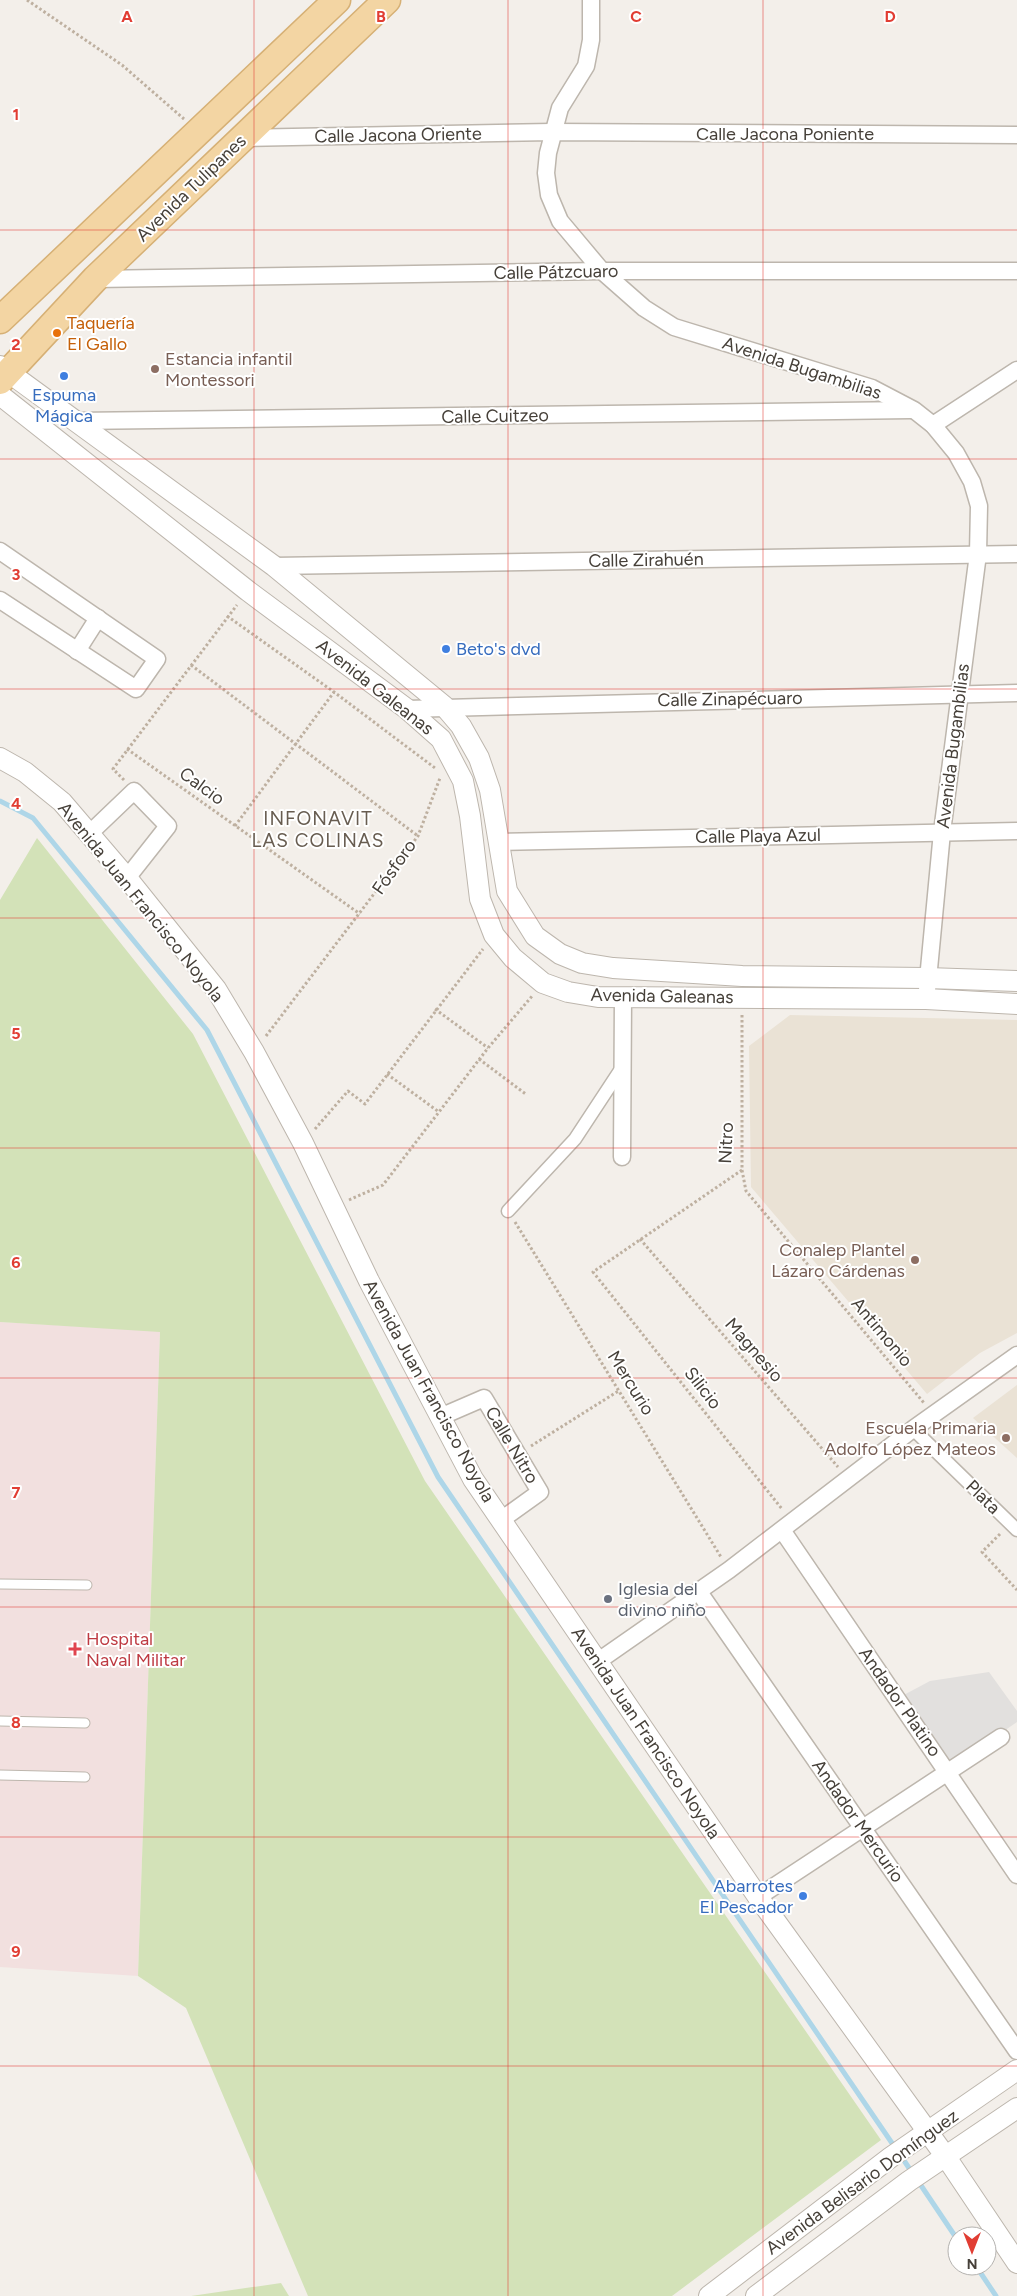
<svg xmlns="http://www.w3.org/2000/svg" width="1017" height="2296" font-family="Figtree,sans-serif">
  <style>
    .education { fill: #eae2d5 }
    .medical { fill: #f2e0df }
    .green { fill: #d3e2b8 }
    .parking { fill: #e2e0de }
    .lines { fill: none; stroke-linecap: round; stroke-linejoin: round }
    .stream { stroke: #aed6e8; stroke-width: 5 }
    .service-casing { stroke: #bdb6ad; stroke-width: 11 }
    .pedestrian-casing { stroke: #bdb6ad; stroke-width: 15 }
    .minor-casing { stroke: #bdb6ad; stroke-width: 19 }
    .tertiary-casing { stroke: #bdb6ad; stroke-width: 22 }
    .primary-casing { stroke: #d6b075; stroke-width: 29 }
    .path { stroke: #beb0a0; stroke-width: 3; stroke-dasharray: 2.5 2.5; stroke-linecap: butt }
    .service { stroke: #fff; stroke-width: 9 }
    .pedestrian { stroke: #fff; stroke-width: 12 }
    .minor { stroke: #fff; stroke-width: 16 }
    .tertiary { stroke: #fff; stroke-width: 20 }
    .primary { stroke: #f3d5a3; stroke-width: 26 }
    .grid { fill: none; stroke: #e13d33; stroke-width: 1; stroke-opacity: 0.55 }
    .food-dot { fill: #e8710a; stroke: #fff; stroke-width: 2 }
    .education-dot { fill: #8d6e63; stroke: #fff; stroke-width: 2 }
    .shop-dot { fill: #3f7fe0; stroke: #fff; stroke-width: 2 }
    .worship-dot { fill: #6b7280; stroke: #fff; stroke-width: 2 }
    .health-dot { fill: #e0444e; stroke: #fff; stroke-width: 2 }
    .labels { text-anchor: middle; stroke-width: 4; stroke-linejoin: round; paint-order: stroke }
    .street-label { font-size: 18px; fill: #464039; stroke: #fff }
    .food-label { font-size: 18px; fill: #c56008; stroke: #fff; text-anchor: start }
    .education-label { font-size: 18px; fill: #785e54; stroke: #fff; text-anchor: end }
    .shop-label { font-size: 18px; fill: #366cbe; stroke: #fff }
    .worship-label { font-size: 18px; fill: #5b616d; stroke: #fff; text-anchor: start }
    .health-label { font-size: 18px; fill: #be3a42; stroke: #fff; text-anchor: start }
    .neighbourhood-label { font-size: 19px; letter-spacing: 1px; fill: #685d51; stroke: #fff }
    .grid-label { font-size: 16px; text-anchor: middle; font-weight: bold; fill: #e13d33; stroke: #fff; stroke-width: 4; stroke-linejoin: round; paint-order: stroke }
  </style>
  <rect width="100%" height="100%" fill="#f3efea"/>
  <!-- education -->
  <g class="education">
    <polygon points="790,1015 1017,1020 1017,1333 980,1353 927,1394 751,1187 749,1046"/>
    <polygon points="1017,1385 1017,1458 973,1418"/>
  </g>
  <!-- medical -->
  <polygon class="medical" points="0,1322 160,1331 138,1976 0,1967"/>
  <!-- green -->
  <g class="green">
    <polygon points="37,838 193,1034 425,1481 881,2140 672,2296 308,2296 186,2008 138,1976 160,1332 0,1322 0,900"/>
    <polygon points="281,2283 289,2296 191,2296"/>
  </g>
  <!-- parking -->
  <polygon class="parking" points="989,1672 1017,1711 1017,1722 950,1768 900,1697 930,1681"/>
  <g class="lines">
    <!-- stream -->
    <g class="stream">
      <polyline points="0,801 33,818 207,1030 438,1477 896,2149"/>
      <polyline points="901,2156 913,2174"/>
      <polyline points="918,2181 957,2239"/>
      <polyline points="976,2266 996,2296"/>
    </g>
    <!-- service casing -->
    <g class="service-casing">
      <g id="service">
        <polyline points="0,1584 87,1585"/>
        <polyline points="0,1721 85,1723"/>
        <polyline points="0,1775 85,1777"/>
      </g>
    </g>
    <!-- pedestrian casing -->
    <g class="pedestrian-casing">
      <g id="pedestrian">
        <polyline points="508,1211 575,1139 623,1066"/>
        <polyline points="913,1429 1017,1530"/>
      </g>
    </g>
    <!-- minor casing -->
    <g class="minor-casing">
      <g id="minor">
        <polyline points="591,0 591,40 586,66 560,108 548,153 546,173 549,195 560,221 602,271 644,308 674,327 872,388 914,410 933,425 956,453 972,482 979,506 978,554 942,832 927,990"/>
        <polyline points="243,138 552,132 1017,135"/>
        <polyline points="95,279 602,271 1017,271"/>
        <polyline points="76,421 911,410"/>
        <polyline points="933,425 1017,370"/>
        <polyline points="0,551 157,659 136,689 0,600"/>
        <polyline points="274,566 1017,554"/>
        <polyline points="77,651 98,618"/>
        <polyline points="407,709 1017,693"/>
        <polyline points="89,834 134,791 168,826 127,878"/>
        <polyline points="500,842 1017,831"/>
        <polyline points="622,1157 623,998"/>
        <polyline points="440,1417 484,1398 540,1492 501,1520"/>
        <polyline points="782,1530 1017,1875"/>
        <polyline points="699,1592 1017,2051"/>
        <polyline points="597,1662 729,1570 913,1429 1017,1355"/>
        <polyline points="758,1897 1001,1737"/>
      </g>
    </g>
    <!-- tertiary casing -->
    <g class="tertiary-casing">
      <g id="tertiary">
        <polyline points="0,366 274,566 444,706 461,726 479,758 490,790 507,891 535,936 560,954 582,963 613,968 742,976 927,978 1017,981"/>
        <polyline points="0,395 248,591 407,709 441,739 463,781 470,816 480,899 494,935 513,958 543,983 568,992 598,997 926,999 1017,1004"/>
        <polyline points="0,758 25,772 62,802 127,878 216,989 254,1052 303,1143 369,1281 473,1479 758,1897 946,2157 1017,2263"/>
        <polyline points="709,2296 891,2157 1017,2070"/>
        <polyline points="756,2296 909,2181 1017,2108"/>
      </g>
    </g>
    <!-- primary casing -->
    <g class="primary-casing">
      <g id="primary">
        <polyline points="0,320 337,0"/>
        <polyline points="0,381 95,279 387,0"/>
      </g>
    </g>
    <!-- path -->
    <g class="path">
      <polyline points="27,0 122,65 184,119"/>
      <polyline points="227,616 334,692 435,768"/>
      <polyline points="191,665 418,836"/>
      <polyline points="127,749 360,914"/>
      <polyline points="124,780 113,769 237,605"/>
      <polyline points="235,826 334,692"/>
      <polyline points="435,1009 488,1048"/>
      <polyline points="742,1015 742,1170 746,1191 924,1403"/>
      <polyline points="266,1036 418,836 440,778"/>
      <polyline points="479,1059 527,1095"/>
      <polyline points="387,1074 439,1112"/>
      <polyline points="315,1129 348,1091 365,1104 483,949"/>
      <polyline points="742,1170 593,1272 782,1509"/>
      <polyline points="349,1200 383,1185 488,1048 533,995"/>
      <polyline points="515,1222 721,1557"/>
      <polyline points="640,1239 838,1467"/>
      <polyline points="531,1446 620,1390"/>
      <polyline points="1000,1534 982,1552 1017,1590"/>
    </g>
    <!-- service -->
    <use href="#service" class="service"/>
    <!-- pedestrian -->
    <use href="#pedestrian" class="pedestrian"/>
    <!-- minor -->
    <use href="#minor" class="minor"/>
    <!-- tertiary -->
    <use href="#tertiary" class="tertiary"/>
    <!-- primary -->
    <use href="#primary" class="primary"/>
  </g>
  <!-- grid -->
  <path class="grid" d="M254,0V2296M508,0V2296M763,0V2296M0,230H1017M0,459H1017M0,689H1017M0,918H1017M0,1148H1017M0,1378H1017M0,1607H1017M0,1837H1017M0,2066H1017"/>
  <!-- markers -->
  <circle class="food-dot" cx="57" cy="333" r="5"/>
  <g class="education-dot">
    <circle cx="155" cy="369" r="5"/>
    <circle cx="915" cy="1260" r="5"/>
    <circle cx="1006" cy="1438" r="5"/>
  </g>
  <g class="shop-dot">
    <circle cx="64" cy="376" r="5"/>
    <circle cx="446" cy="649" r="5"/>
    <circle cx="803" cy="1896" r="5"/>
  </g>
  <circle class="worship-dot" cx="608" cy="1599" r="5"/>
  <path class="health-dot" d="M72.5 1641.5h5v5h5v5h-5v5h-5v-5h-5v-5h5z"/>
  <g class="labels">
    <!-- street labels -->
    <g class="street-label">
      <text x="785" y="140">Calle Jacona Poniente</text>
      <text transform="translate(398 135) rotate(-1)" y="6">Calle Jacona Oriente</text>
      <text transform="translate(191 188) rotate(-44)" y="6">Avenida Tulipanes</text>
      <text transform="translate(556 272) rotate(-1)" y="6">Calle Pátzcuaro</text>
      <text transform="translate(802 368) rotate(18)" y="6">Avenida Bugambilias</text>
      <text transform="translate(495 416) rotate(-1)" y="6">Calle Cuitzeo</text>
      <text transform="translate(646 560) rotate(-1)" y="6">Calle Zirahuén</text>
      <text transform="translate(375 687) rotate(38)" y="6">Avenida Galeanas</text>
      <text transform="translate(730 699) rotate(-1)" y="6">Calle Zinapécuaro</text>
      <text transform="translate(953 746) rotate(-83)" y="6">Avenida Bugambilias</text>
      <text transform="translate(202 786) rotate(36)" y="6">Calcio</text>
      <text transform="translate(758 836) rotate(-1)" y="6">Calle Playa Azul</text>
      <text transform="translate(394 867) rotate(-55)" y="6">Fósforo</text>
      <text transform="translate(141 902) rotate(51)" y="6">Avenida Juan Francisco Noyola</text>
      <text transform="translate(662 996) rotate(1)" y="6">Avenida Galeanas</text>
      <text transform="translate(726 1143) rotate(-87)" y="6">Nitro</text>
      <text transform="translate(882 1332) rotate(50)" y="6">Antimonio</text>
      <text transform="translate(754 1350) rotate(49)" y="6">Magnesio</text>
      <text transform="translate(631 1383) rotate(58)" y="6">Mercurio</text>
      <text transform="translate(703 1388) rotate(52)" y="6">Silicio</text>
      <text transform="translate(429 1391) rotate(61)" y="6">Avenida Juan Francisco Noyola</text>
      <text transform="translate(512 1445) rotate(59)" y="6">Calle Nitro</text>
      <text transform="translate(983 1497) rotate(44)" y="6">Plata</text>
      <text transform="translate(900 1702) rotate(55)" y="6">Andador Platino</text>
      <text transform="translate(646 1733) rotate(56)" y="6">Avenida Juan Francisco Noyola</text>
      <text transform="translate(858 1821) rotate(55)" y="6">Andador Mercurio</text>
      <text transform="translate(862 2182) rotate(-36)" y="6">Avenida Belisario Domínguez</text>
    </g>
    <!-- food labels -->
    <g class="food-label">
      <text x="67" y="329">Taquería<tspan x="67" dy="21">El Gallo</tspan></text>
    </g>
    <!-- education labels -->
    <g class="education-label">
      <text x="165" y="365" text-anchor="start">Estancia infantil<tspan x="165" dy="21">Montessori</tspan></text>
      <text x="905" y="1256">Conalep Plantel<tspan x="905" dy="21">Lázaro Cárdenas</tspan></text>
      <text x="996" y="1434">Escuela Primaria<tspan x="996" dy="21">Adolfo López Mateos</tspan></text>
    </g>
    <!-- shop labels -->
    <g class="shop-label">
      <text x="64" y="401">Espuma<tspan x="64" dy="21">Mágica</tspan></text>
      <text x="456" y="655" text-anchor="start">Beto's dvd</text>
      <text x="793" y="1892" text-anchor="end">Abarrotes<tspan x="793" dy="21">El Pescador</tspan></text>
    </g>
    <!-- worship labels -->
    <g class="worship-label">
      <text x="618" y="1595">Iglesia del<tspan x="618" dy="21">divino niño</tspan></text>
    </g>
    <!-- health labels -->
    <g class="health-label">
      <text x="86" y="1645">Hospital<tspan x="86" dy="21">Naval Militar</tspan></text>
    </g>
    <!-- neighbourhood labels -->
    <g class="neighbourhood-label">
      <text x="318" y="825">INFONAVIT<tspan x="318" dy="22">LAS COLINAS</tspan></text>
    </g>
  </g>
  <g class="grid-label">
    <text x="127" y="22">A</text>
    <text x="381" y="22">B</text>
    <text x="636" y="22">C</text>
    <text x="890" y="22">D</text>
    <text x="16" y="120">1</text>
    <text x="16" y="350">2</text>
    <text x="16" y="580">3</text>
    <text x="16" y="809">4</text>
    <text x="16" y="1039">5</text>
    <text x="16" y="1268">6</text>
    <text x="16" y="1498">7</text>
    <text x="16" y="1728">8</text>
    <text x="16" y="1957">9</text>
  </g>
  <!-- north arrow -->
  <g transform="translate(972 2251) rotate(180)"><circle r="24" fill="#ffffff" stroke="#b5b3b0"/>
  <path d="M0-4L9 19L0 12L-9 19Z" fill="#e13d33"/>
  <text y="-8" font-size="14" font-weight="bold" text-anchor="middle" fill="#464039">N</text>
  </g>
</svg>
